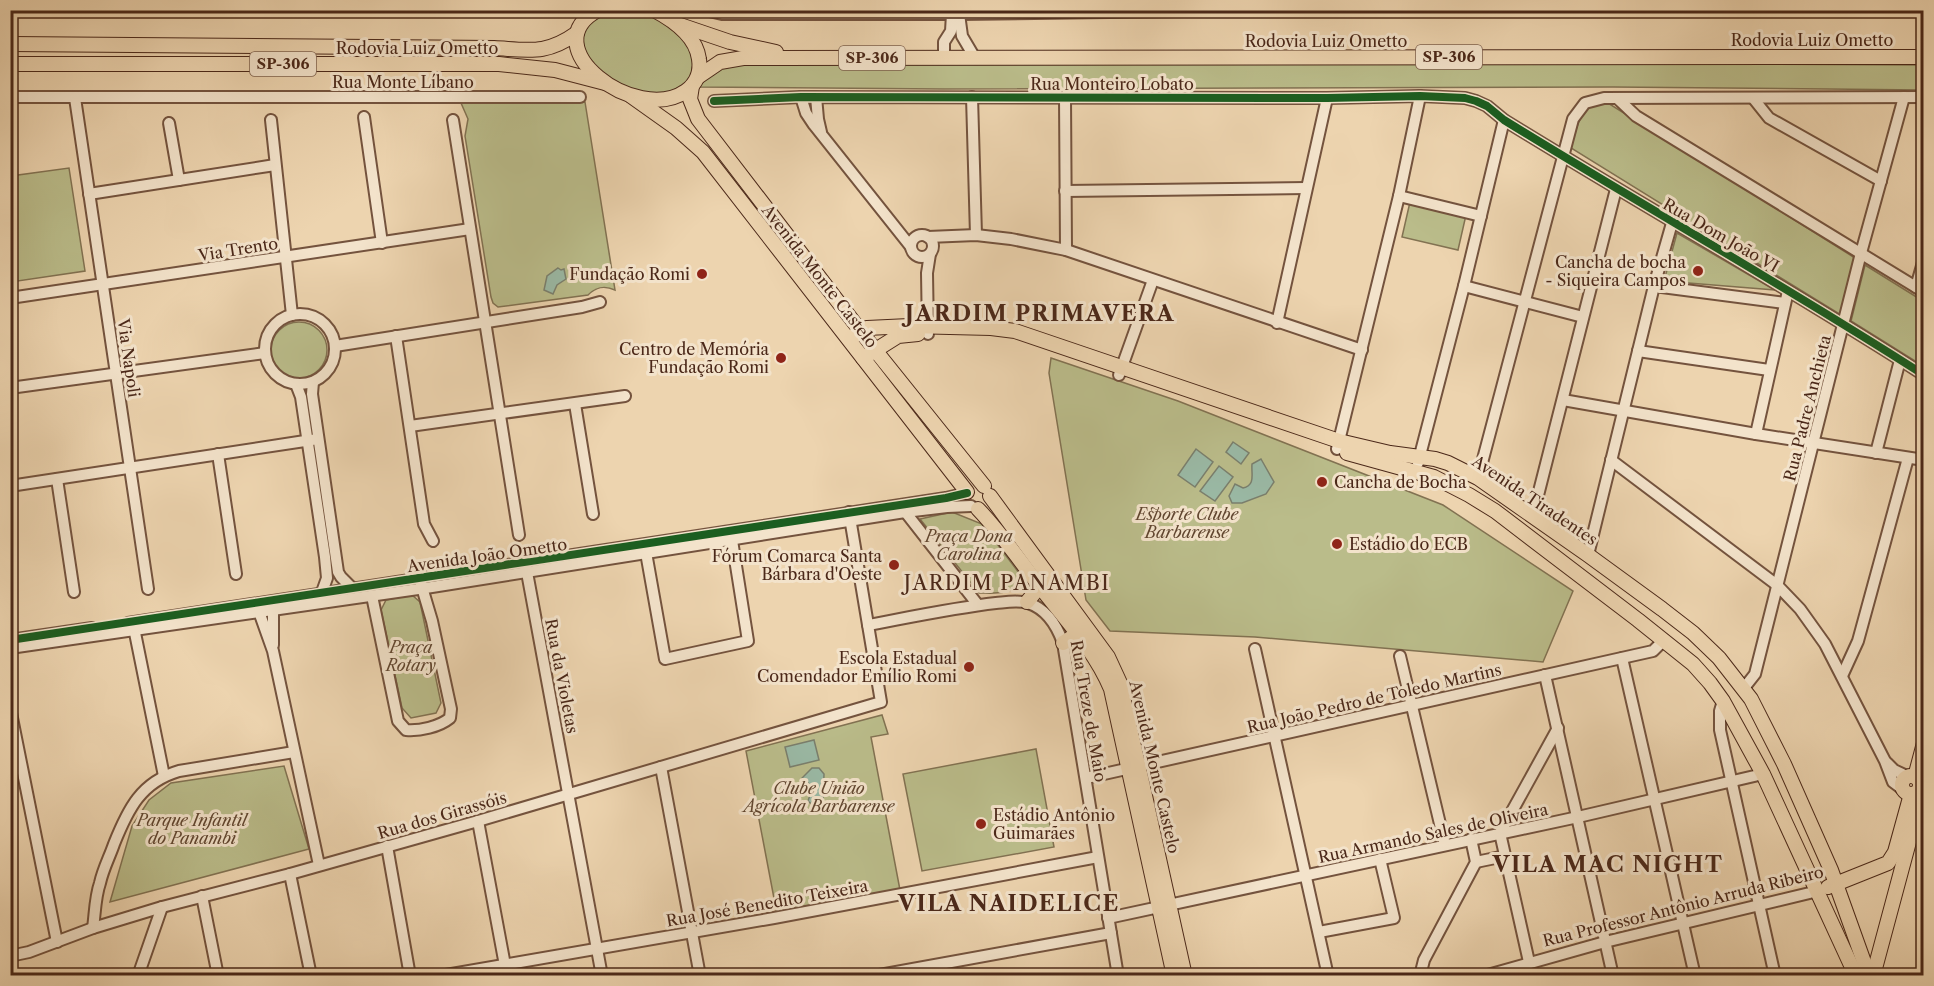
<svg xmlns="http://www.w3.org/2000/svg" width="1934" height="986" font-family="'Libre Caslon Text',serif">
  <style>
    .green { fill: #babc8a; stroke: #827252; stroke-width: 1.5 }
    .water { fill: #9ab9a5; stroke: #7a7f6d; stroke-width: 1.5 }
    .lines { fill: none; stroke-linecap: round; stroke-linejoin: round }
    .minor-casing { stroke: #74533e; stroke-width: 14 }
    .major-casing { stroke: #4b2819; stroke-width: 16 }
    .minor { stroke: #f3e3cb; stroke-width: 10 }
    .major { stroke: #edd4af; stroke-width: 14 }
    .cycleway-casing { stroke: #f3e3cb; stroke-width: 11 }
    .cycleway { stroke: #1b5e20; stroke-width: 8 }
    .poi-dot { fill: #8f2418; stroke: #f3e3cb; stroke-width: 2 }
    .labels { text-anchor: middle; stroke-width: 6; stroke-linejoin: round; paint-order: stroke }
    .shield { fill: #f3e3cb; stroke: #7d604e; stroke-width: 1.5 }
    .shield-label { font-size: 15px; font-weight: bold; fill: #4b2819 }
    .street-label { font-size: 16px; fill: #4b2819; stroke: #f3e3cb }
    .poi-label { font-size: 16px; fill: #4b2819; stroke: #f3e3cb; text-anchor: end }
    .park-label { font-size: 16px; font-style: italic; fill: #614630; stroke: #f3e3cb }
    .quarter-label { font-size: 20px; letter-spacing: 1.5px; fill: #4b2819; stroke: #f3e3cb }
    .district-label { font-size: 22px; font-weight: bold; letter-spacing: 1.5px; fill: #4b2819; stroke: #f3e3cb }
  </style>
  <rect width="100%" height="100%" fill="#edd4af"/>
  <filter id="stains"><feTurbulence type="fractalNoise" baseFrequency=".00333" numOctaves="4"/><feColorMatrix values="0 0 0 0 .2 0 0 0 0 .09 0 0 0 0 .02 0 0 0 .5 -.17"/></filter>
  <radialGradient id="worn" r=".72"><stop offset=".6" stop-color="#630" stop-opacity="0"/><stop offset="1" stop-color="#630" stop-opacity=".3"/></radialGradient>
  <!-- green -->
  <g class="green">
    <polygon points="604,11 641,11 653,14 672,26 693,52 693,71 687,82 669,93 650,94 629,89 599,72 581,46 582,30"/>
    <polygon points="1244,61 1924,65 1923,90 1613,87 943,89 698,87 701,82 724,64"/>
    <path d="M585,102L615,290C604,285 596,287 588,295L498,307L493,303L491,297L465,136L468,119L461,103Z"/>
    <path d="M1595,103H1608L1855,258L1841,315L1571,148C1576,130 1578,113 1595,103Z"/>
    <polygon points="69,168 85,271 11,282 11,176"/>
    <polygon points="1410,202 1466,215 1458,250 1402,237"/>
    <polygon points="1677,233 1775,290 1664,281"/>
    <polygon points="1865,265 1923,301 1923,366 1851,321"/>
    <circle cx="299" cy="350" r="28"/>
    <polygon points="1051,358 1178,401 1443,505 1573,591 1543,662 1255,637 1110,631 1086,600 1049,373"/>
    <path d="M952,512L982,524L1023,578L1021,585C1008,595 994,593 979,593L920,519Z"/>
    <polygon points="412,595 420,602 441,703 436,713 411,718 402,708 381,610 386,600"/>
    <polygon points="882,715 888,734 871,737 900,890 777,914 746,751"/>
    <polygon points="1036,749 1054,847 922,871 903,774"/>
    <polygon points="284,766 309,849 110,902 132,826 149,800 171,783"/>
  </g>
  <!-- water -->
  <g class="water">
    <polygon points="558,268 561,270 564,269 566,279 557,285 553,294 544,290 547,276"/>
    <polygon points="1233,442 1249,453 1241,464 1226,452"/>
    <polygon points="1196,449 1213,462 1195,487 1178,475"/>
    <path d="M1261,459L1274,482L1266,494L1242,503H1232L1229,496L1235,484L1243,488C1256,485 1251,474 1252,464Z"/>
    <polygon points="1219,466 1233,477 1215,501 1200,491"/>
    <polygon points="814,740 819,760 790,767 785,747"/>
    <path d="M812,768H819L824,774L823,802L816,808L808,801C812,790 813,785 802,778Z"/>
  </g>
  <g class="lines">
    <!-- minor casing -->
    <g class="minor-casing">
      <g id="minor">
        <polyline points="445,10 489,10"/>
        <polyline points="705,10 722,14 960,14 1258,10"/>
        <polyline points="10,11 51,10"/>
        <polyline points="959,14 962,36 975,58"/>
        <polyline points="944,58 944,42 951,31 952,14"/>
        <polyline points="10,97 580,97"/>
        <polyline points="801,97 806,113 814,125 911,247"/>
        <polyline points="816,97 818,119 821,132"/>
        <polyline points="972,97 976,235"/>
        <polyline points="1065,97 1066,250"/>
        <polyline points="75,98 148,589"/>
        <polyline points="1617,98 1636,116 1924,292"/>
        <polyline points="1753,98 1769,118 1881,181"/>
        <path d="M714,101L801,97L1327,98L1420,96L1465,98L1476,101L1487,106L1504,120C1643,206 1786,286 1924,375"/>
        <polyline points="364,117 382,243"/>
        <polyline points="271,120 292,315"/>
        <polyline points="453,120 519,535"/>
        <polyline points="169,123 179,180"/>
        <polyline points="1065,191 1306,188"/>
        <polyline points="89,194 275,165"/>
        <polyline points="1399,196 1481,216"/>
        <circle cx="922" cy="246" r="11"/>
        <polyline points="928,237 976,235 1011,239 1066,250 1362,350"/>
        <polyline points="1464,286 1583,317"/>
        <polyline points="1654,286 1785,303"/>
        <polyline points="1916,287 1924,259"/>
        <polyline points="10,298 470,229"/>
        <circle cx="300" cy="349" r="35"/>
        <polyline points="1277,323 1327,98"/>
        <polyline points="928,334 927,273 930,254"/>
        <polyline points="396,336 424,524 433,541"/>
        <polyline points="335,346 582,307 600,302"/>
        <polyline points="1638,351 1769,370"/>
        <polyline points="1119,375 1153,280"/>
        <polyline points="313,382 312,394 338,572 341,577 352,588"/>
        <polyline points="296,384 301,397 325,557 327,578 322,592"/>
        <polyline points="10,388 265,353"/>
        <polyline points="1563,400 1756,434 1924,460"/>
        <polyline points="575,404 593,514"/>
        <polyline points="410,426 625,396"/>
        <polyline points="1756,434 1788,291"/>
        <polyline points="1337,449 1399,196 1420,96"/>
        <polyline points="1876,453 1900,360"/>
        <polyline points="218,454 236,574"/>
        <polyline points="1611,460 1777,585 1800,609 1825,644 1885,761 1893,782 1905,791"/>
        <polyline points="1418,463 1464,286 1504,120"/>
        <polyline points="1478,478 1573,119 1585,103 1604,98 1924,97"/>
        <polyline points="57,479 74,592"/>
        <polyline points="10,486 318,439"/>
        <polyline points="903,509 978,605"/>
        <polyline points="1533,515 1616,189"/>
        <polyline points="645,547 665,659 748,641 731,534"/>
        <polyline points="1588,555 1654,286 1672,223"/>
        <polyline points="526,567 602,976"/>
        <path d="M372,596L398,721L406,730C420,731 439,727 450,718L451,709L432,621L421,584"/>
        <polyline points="257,606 273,651 319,865"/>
        <polyline points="128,623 946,498 967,493"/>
        <polyline points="133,623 164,776"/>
        <path d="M868,625C911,617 953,608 996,603C1007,602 1018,600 1028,603C1047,609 1057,626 1063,643L1118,976"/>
        <polyline points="10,640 92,628"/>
        <polyline points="273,645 273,604"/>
        <polyline points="10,648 432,587 905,512 947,507 971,506"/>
        <polyline points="1255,649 1328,976"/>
        <polyline points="1400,656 1445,845"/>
        <polyline points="1622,658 1695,976"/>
        <polyline points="1545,675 1613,976"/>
        <polyline points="1842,676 1858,641 1908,458"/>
        <polyline points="1744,688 1755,674 1861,253 1904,97"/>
        <polyline points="1723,701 1720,711 1720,730 1775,976"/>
        <polyline points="10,708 57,942"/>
        <polyline points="1887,763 1894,770 1909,777"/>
        <polyline points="661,767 700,976"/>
        <polyline points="1086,778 1653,651 1664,640"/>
        <polyline points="478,821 507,976"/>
        <polyline points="387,846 410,976"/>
        <polyline points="1476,862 1505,856"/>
        <polyline points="290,874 311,976"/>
        <polyline points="202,896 218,976"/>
        <polyline points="1108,918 1578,817 1763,774"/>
        <path d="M93,928C95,914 95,897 100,883C103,869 110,856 114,844C128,809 141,782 179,771L294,752"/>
        <polyline points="1319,932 1394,918 1380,859"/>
        <polyline points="10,956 29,952 93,928 162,907 290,874 478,821 881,702 849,512"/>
        <polyline points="1529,962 1500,833 1558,728"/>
        <polyline points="138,976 162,907"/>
        <polyline points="440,976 774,918 1098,857"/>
        <polyline points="874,976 1111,933"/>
        <polyline points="1420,976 1424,960 1476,862 1471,839"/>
        <polyline points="1484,976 1605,942 1818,891"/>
      </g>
    </g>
    <!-- major casing -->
    <g class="major-casing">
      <g id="major">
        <path d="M598,10C531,46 636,126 686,91C697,83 701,72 699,59C696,36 673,20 654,10"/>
        <polyline points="677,24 730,42 776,52"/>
        <path d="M10,44L494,48C530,50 546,55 577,33"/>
        <polyline points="10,64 499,64 555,70 605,83"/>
        <polyline points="698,77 720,62 743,58 1924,57"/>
        <polyline points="692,86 690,99 698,119 875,350 984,486"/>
        <polyline points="631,96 676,128 703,152 967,492"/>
        <polyline points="849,339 867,328 909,326 991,328 1015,331 1339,441 1390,453 1435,459 1448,463 1478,478 1588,555 1662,609 1693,633 1719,658 1751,699 1784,764 1831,870 1869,976"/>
        <polyline points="863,358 898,336 918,334"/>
        <polyline points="1347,453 1434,477 1469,495 1495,511 1638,620 1693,664 1710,683 1723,701 1763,774 1856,976"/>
        <polyline points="990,496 1108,657 1120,683 1185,976"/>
        <path d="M978,509C1001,533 1020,561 1041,588C1066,620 1095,651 1111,689L1174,976"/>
        <polyline points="1027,602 1040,586"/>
        <polyline points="1063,643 1077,634"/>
        <circle cx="1911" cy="785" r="9"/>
        <polyline points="1915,777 1924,743"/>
        <polyline points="1828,887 1888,863 1895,852 1911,794"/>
        <polyline points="1873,976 1924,786"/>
      </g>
    </g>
    <!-- minor -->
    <use href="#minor" class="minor"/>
    <!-- major -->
    <use href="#major" class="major"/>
    <!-- cycleway casing -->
    <g class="cycleway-casing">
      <g id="cycleway">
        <path d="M714,101L801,97L1327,98L1420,96L1465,98L1476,101L1487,106L1504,120C1643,206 1786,286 1924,375"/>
        <polyline points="10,640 946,498 967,493"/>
      </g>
    </g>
    <!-- cycleway -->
    <use href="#cycleway" class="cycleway"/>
  </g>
  <!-- markers -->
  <g class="poi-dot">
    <circle cx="1698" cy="271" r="6"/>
    <circle cx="702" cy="274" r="6"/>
    <circle cx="781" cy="358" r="6"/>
    <circle cx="1322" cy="482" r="6"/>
    <circle cx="1337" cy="544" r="6"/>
    <circle cx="894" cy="565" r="6"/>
    <circle cx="969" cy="667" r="6"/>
    <circle cx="981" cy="824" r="6"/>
  </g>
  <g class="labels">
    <!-- shield labels -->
    <g class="shield">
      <rect x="1416" y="45" width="66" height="24" rx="4.5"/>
      <rect x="839" y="46" width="66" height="24" rx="4.5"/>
      <rect x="250" y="52" width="66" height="24" rx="4.5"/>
    </g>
    <g class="shield-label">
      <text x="1449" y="62">SP-306</text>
      <text x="872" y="63">SP-306</text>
      <text x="283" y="69">SP-306</text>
    </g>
    <!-- street labels -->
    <g class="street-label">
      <text x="1812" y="46">Rodovia Luiz Ometto</text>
      <text x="1326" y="47">Rodovia Luiz Ometto</text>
      <text x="417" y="54">Rodovia Luiz Ometto</text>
      <text x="403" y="88">Rua Monte Líbano</text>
      <text x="1112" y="90">Rua Monteiro Lobato</text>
      <text transform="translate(1721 235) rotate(30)" y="6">Rua Dom João VI</text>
      <text transform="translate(238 249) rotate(-9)" y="6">Via Trento</text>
      <text transform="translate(820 276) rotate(52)" y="6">Avenida Monte Castelo</text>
      <text transform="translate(129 358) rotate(82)" y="6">Via Napoli</text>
      <text transform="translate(1807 408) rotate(-76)" y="6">Rua Padre Anchieta</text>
      <text transform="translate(1535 500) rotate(34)" y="6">Avenida Tiradentes</text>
      <text transform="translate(487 555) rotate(-8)" y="6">Avenida João Ometto</text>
      <text transform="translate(562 676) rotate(79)" y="6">Rua da Violetas</text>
      <text transform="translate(1374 698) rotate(-13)" y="6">Rua João Pedro de Toledo Martins</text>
      <text transform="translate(1089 711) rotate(80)" y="6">Rua Treze de Maio</text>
      <text transform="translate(1155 767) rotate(77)" y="6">Avenida Monte Castelo</text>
      <text transform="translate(442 815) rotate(-16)" y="6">Rua dos Girassóis</text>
      <text transform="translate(1433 833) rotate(-12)" y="6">Rua Armando Sales de Oliveira</text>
      <text transform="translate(767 903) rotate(-10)" y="6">Rua José Benedito Teixeira</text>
      <text transform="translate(1683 906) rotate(-14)" y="6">Rua Professor Antônio Arruda Ribeiro</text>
    </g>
    <!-- poi labels -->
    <g class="poi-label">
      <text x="1686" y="268">Cancha de bocha<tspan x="1686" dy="18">- Siqueira Campos</tspan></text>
      <text x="690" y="280">Fundação Romi</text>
      <text x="769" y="355">Centro de Memória<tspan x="769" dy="18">Fundação Romi</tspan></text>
      <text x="1334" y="488" text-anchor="start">Cancha de Bocha</text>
      <text x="1349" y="550" text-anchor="start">Estádio do ECB</text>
      <text x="882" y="562">Fórum Comarca Santa<tspan x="882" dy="18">Bárbara d'Oeste</tspan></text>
      <text x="957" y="664">Escola Estadual<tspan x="957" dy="18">Comendador Emílio Romi</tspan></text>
      <text x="993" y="821" text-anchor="start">Estádio Antônio<tspan x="993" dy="18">Guimarães</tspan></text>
    </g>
    <!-- park labels -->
    <g class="park-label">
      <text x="1187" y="520">Esporte Clube<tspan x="1187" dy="18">Barbarense</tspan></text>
      <text x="969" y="542">Praça Dona<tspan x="969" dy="18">Carolina</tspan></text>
      <text x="411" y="653">Praça<tspan x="411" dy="18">Rotary</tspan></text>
      <text x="819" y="794">Clube União<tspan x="819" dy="18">Agrícola Barbarense</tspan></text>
      <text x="192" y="826">Parque Infantil<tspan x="192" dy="18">do Panambi</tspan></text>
    </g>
    <!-- quarter labels -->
    <g class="quarter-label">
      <text x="1007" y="590">JARDIM PANAMBI</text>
    </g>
    <!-- district labels -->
    <g class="district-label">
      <text x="1040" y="321">JARDIM PRIMAVERA</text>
      <text x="1608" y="872">VILA MAC NIGHT</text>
      <text x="1009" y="911">VILA NAIDELICE</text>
    </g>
  </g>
  <!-- margin -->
  <rect width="1934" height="986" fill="none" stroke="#edd4af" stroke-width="36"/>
  <rect x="12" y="12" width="1910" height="962" fill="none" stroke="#4b2819" stroke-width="3"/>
  <rect x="18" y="18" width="1898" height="950" fill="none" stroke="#4b2819" stroke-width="1.5"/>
  <rect width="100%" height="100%" filter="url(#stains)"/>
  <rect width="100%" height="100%" fill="url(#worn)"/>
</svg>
